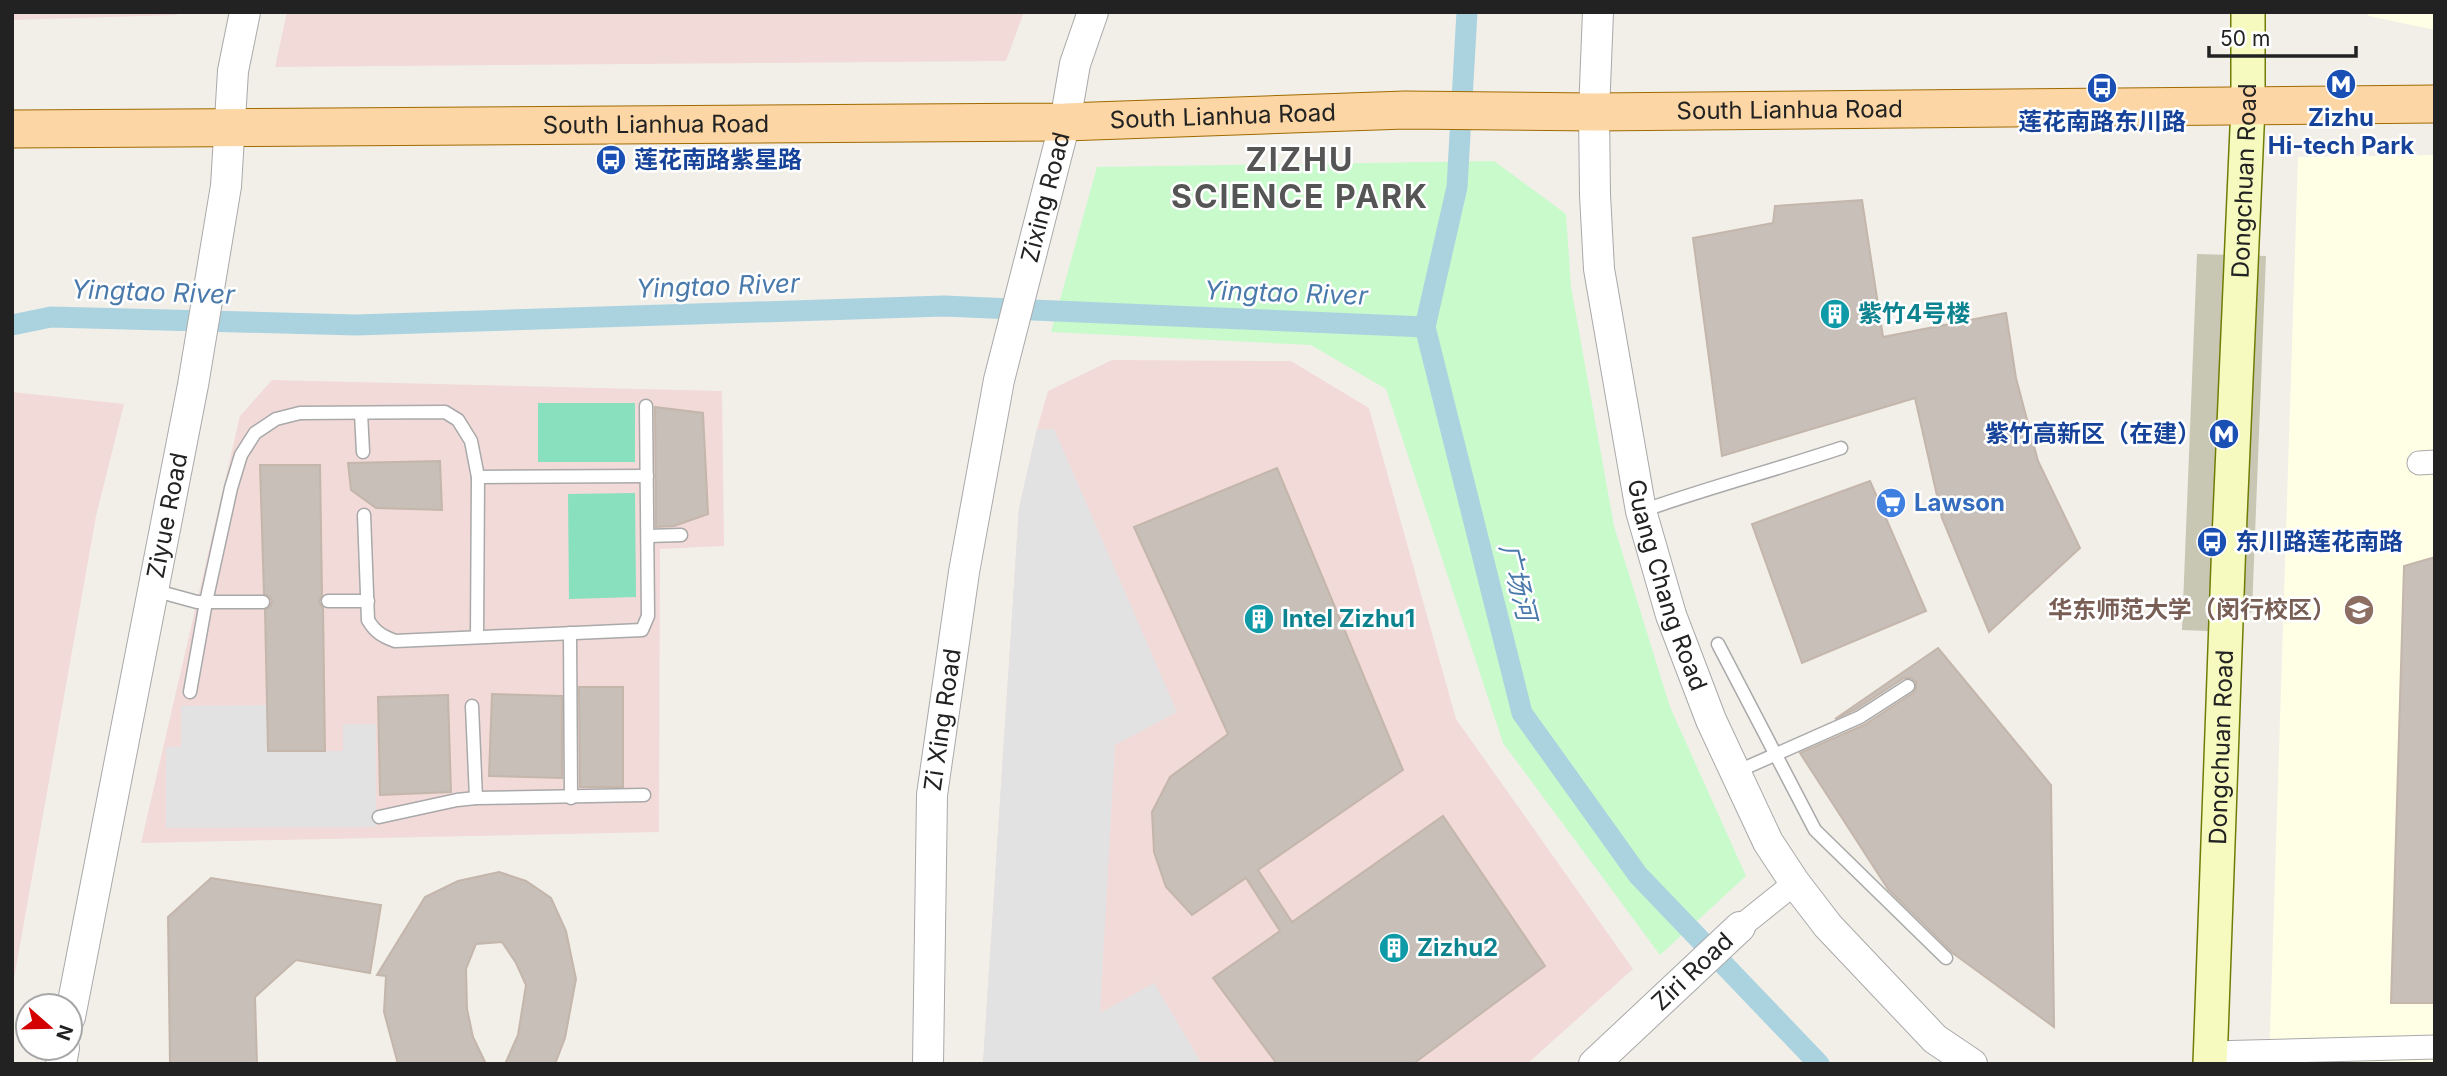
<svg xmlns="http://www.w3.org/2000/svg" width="2447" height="1076" font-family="Inter,'Noto Sans SC',sans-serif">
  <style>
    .commercial { fill: #f2dad9 }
    .education { fill: #ffffe5 }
    .construction { fill: #c7c7b4 }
    .park { fill: #c8facc }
    .pitch { fill: #88e0be }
    .parking { fill: #e2e2e2 }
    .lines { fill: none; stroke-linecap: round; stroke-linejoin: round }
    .canal { stroke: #aad3df; stroke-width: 21 }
    .building { fill: #c7bfb8; stroke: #c4b6ab; stroke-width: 2 }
    .service-casing { stroke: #a9a9a9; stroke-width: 15 }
    .minor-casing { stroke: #a9a9a9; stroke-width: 25 }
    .tertiary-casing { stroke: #a9a9a9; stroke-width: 32 }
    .secondary-casing { stroke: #707d05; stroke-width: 36 }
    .primary-casing { stroke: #a06b00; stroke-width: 39 }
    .service { stroke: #fff; stroke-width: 12 }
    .minor { stroke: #fff; stroke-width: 23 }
    .tertiary { stroke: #fff; stroke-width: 30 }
    .secondary { stroke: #f7fabf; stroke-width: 33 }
    .primary { stroke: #fcd6a4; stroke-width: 37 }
    .labels { text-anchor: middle; stroke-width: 5; stroke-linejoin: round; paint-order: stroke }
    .street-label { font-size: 24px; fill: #222; stroke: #fff }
    .transit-label { font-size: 24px; font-weight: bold; fill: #164399; stroke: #fff }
    .culture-label { font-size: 24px; font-weight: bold; fill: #0d838f; stroke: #fff; text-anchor: start }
    .shop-label { font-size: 24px; font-weight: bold; fill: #366cbe; stroke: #fff; text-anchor: start }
    .education-label { font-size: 24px; font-weight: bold; fill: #785e54; stroke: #fff; text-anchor: end }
    .water-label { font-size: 26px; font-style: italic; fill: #4a7aab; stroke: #fff }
    .district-label { font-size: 32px; font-weight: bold; letter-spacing: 2px; fill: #555; stroke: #fff }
  </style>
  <rect width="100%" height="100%" fill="#f2efe9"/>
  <!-- commercial -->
  <g class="commercial">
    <polygon points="12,12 177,12 177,15 12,20"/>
    <polygon points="287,12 1024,12 1006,61 275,67"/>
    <polygon points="1112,360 1291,361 1369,408 1456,719 1633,969 1527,1064 983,1064 1019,508 1037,429 1048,391"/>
    <polygon points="272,380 722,391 724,546 660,549 659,832 141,843 240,416"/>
    <polygon points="12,392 124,404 96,516 12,990"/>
  </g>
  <!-- education -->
  <g class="education">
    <polygon points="2365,12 2435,12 2435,30 2369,16"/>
    <polygon points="2435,155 2435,1064 2269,1064 2298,157"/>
  </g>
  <!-- construction -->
  <polygon class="construction" points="2197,254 2266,256 2252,611 2233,632 2182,630"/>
  <!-- park -->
  <polygon class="park" points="1494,161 1566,214 1571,287 1614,526 1670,707 1746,876 1660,955 1503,743 1386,389 1311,345 1051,332 1097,167"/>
  <!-- pitch -->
  <g class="pitch">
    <rect x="538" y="403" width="97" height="59"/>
    <polygon points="635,493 636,597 569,599 568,494"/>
  </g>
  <!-- parking -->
  <g class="parking">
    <polygon points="1037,429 1054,429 1177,712 1115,745 1100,1013 1154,983 1202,1064 983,1064 1019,508"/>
    <polygon points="268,705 269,751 343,751 343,724 376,724 376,827 166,828 166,747 181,747 181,706"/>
  </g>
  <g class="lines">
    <!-- canal -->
    <g class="canal">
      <polyline points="1467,12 1457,187 1425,327 1522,713 1638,875 1819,1064"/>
      <polyline points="12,325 51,317 356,325 944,306 1425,327"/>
    </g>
  </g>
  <!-- building -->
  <g class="building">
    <polygon points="1862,200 1883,337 2006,313 2016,378 2038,461 2080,548 1989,632 1942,518 1915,398 1722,456 1693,238 1773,223 1775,206"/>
    <polygon points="655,407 703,413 708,514 674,526 656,527"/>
    <polygon points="440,461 442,510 376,508 351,490 348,463"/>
    <polygon points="260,465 320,465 322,595 319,602 323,608 325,751 268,751 265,610 270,607 272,601 270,597 264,594"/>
    <polygon points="1277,468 1403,770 1258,870 1292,922 1443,816 1545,966 1413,1064 1277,1064 1213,978 1280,931 1246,878 1192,915 1166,887 1154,852 1152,812 1170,777 1228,734 1134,527"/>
    <polygon points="1870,481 1926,611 1802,663 1752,524"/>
    <polygon points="2435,557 2435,1003 2391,1003 2404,566"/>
    <polygon points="1938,648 2051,785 2054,1027 1954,954 1888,889 1800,753 1864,725 1913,693 1916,689 1916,682 1911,678 1904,678 1856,709 1835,719"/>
    <polygon points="579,687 623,687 623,787 580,787"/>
    <polygon points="492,694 562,696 562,778 489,776"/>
    <polygon points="448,695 451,792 380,795 378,697"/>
    <polygon points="499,872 526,881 551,898 566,931 576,979 565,1038 555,1064 505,1064 518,1035 526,985 516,963 502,942 476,944 466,969 467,1009 473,1037 486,1064 398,1064 384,1012 386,976 377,975 425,897 458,881"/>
    <polygon points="211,878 381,905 370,973 296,960 255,997 257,1064 170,1064 168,917"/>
  </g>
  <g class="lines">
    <!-- service casing -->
    <g class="service-casing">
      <g id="service">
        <polyline points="361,413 363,452"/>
        <polyline points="478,477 647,476"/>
        <path d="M1642,511C1707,488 1775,470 1841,448"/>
        <path d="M364,515L368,620C375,632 382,636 395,641L642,630L648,616L646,406"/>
        <polyline points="648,536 681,535"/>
        <polyline points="153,590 197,602 263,602"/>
        <polyline points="328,601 368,601"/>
        <polyline points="570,633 571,798"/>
        <polyline points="1718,644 1815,830 1946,958"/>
        <polyline points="190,692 206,602 231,488 241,455 255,433 276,419 300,413 445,412 458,420 471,441 478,477 477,637"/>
        <polyline points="472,706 476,798"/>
        <polyline points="1736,772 1860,717 1908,686"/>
        <polyline points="379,817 457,800 476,798 644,795"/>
      </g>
    </g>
    <!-- minor casing -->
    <g class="minor-casing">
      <g id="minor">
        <polyline points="2419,463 2435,462"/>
        <polyline points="1740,927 1795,883"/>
        <polyline points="2211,1053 2435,1047"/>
      </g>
    </g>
    <!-- tertiary casing -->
    <g class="tertiary-casing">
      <g id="tertiary">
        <path id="s1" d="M1598,12L1594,112L1595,195L1599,269L1641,511L1671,615L1711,720L1768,842L1795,883L1828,926L1935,1039L1972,1064"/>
        <path id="s2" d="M70,1017L193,385L226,186L233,71L245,12"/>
        <polyline points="61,1064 64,1048"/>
        <path id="s3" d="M928,1064L932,795L964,572L999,380L1065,122L1075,64L1093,12"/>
        <path id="s4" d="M1594,1064L1740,927"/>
      </g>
    </g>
    <!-- secondary casing -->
    <g class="secondary-casing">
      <g id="secondary">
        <path id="s5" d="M2210,1064L2229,539L2248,106V12"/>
      </g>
    </g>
    <!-- primary casing -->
    <g class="primary-casing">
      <g id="primary">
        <path id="s6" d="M12,129L1065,122L1405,110L1594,112L2435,104"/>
      </g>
    </g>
    <!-- service -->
    <use href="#service" class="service"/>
    <!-- minor -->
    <use href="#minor" class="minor"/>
    <!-- tertiary -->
    <use href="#tertiary" class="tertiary"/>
    <!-- secondary -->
    <use href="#secondary" class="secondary"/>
    <!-- primary -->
    <use href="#primary" class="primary"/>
  </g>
  <!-- icons -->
  <defs>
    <g id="metro-disc" transform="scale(1.575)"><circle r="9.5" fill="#1a4fb4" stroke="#fff"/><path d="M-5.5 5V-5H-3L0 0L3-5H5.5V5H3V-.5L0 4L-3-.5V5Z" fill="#fff"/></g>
    <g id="bus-disc" transform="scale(1.575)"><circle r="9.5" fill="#1a4fb4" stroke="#fff"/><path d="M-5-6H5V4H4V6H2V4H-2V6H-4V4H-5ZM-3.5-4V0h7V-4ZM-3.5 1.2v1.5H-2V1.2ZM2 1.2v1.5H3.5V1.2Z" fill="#fff"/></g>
    <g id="building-disc" transform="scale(1.575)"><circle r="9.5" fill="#0f9aa8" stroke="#fff"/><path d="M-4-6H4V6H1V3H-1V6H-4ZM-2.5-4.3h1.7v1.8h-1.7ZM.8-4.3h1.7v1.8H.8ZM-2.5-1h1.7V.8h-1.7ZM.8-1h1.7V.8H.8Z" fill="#fff"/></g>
    <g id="supermarket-disc" transform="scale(1.575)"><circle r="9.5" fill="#3f7fe0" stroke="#fff"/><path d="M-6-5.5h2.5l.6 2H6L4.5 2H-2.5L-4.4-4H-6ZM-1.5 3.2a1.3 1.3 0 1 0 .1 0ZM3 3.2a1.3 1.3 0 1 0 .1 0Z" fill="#fff"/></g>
    <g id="university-disc" transform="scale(1.575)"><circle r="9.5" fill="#8d6e63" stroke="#fff"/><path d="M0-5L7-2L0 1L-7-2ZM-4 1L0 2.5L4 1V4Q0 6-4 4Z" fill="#fff"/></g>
  </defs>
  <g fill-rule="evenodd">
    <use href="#metro-disc" x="2341" y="84"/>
    <use href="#bus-disc" x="2102" y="88"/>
    <use href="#bus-disc" x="611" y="160"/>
    <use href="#building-disc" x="1835" y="314"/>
    <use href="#metro-disc" x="2224" y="434"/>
    <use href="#supermarket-disc" x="1891" y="503"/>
    <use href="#bus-disc" x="2212" y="542"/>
    <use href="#university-disc" x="2359" y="610"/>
    <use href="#building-disc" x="1259" y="619"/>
    <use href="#building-disc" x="1394" y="948"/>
  </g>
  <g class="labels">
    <!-- street labels -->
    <g class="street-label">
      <text dy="8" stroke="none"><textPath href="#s6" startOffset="1778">South Lianhua Road</textPath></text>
      <text dy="8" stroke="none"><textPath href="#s6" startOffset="1211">South Lianhua Road</textPath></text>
      <text dy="8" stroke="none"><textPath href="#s6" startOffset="644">South Lianhua Road</textPath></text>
      <text dy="8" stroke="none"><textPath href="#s5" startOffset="884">Dongchuan Road</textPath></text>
      <text dy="8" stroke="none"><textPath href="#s3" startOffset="878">Zixing Road</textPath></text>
      <text dy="8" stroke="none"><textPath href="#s2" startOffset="511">Ziyue Road</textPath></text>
      <text dy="8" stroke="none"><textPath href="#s1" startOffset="581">Guang Chang Road</textPath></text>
      <text dy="8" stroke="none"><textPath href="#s3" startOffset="345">Zi Xing Road</textPath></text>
      <text dy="8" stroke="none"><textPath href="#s5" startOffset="317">Dongchuan Road</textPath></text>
      <text dy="8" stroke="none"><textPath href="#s4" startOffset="135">Ziri Road</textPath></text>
    </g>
    <!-- transit labels -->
    <g class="transit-label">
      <text x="2341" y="126">Zizhu<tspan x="2341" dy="28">Hi-tech Park</tspan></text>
      <text x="2102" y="130">莲花南路东川路</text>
      <text x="634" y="168" text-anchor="start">莲花南路紫星路</text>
      <text x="2201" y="442" text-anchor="end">紫竹高新区（在建）</text>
      <text x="2235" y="550" text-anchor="start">东川路莲花南路</text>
    </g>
    <!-- culture labels -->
    <g class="culture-label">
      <text x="1858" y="322">紫竹4号楼</text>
      <text x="1282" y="627">Intel Zizhu1</text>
      <text x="1417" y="956">Zizhu2</text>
    </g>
    <!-- shop labels -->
    <g class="shop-label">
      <text x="1914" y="511">Lawson</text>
    </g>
    <!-- education labels -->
    <g class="education-label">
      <text x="2336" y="618">华东师范大学（闵行校区）</text>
    </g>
    <!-- water labels -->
    <g class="water-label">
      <text transform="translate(718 286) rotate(-2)" y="9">Yingtao River</text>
      <text transform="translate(153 292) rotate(2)" y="9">Yingtao River</text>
      <text transform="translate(1286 293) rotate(2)" y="9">Yingtao River</text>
      <text transform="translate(1518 582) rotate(76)" y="9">广场河</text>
    </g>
    <!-- district labels -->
    <g class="district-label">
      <text x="1300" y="171">ZIZHU<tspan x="1300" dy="37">SCIENCE PARK</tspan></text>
    </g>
  </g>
  <!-- border -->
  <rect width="2447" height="1076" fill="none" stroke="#222222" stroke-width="28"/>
  <!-- north arrow -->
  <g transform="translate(49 1027) rotate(110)"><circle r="33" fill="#ffffff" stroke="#a7a7a7" stroke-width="2"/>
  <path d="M0-5L12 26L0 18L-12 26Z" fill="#d40000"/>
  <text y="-10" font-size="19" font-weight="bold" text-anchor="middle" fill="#222222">N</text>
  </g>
  <!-- scale -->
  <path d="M2209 46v10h147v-10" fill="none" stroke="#222222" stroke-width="3.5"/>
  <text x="2220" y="46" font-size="21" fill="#222222" stroke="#ffffff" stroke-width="5" paint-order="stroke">50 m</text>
</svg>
